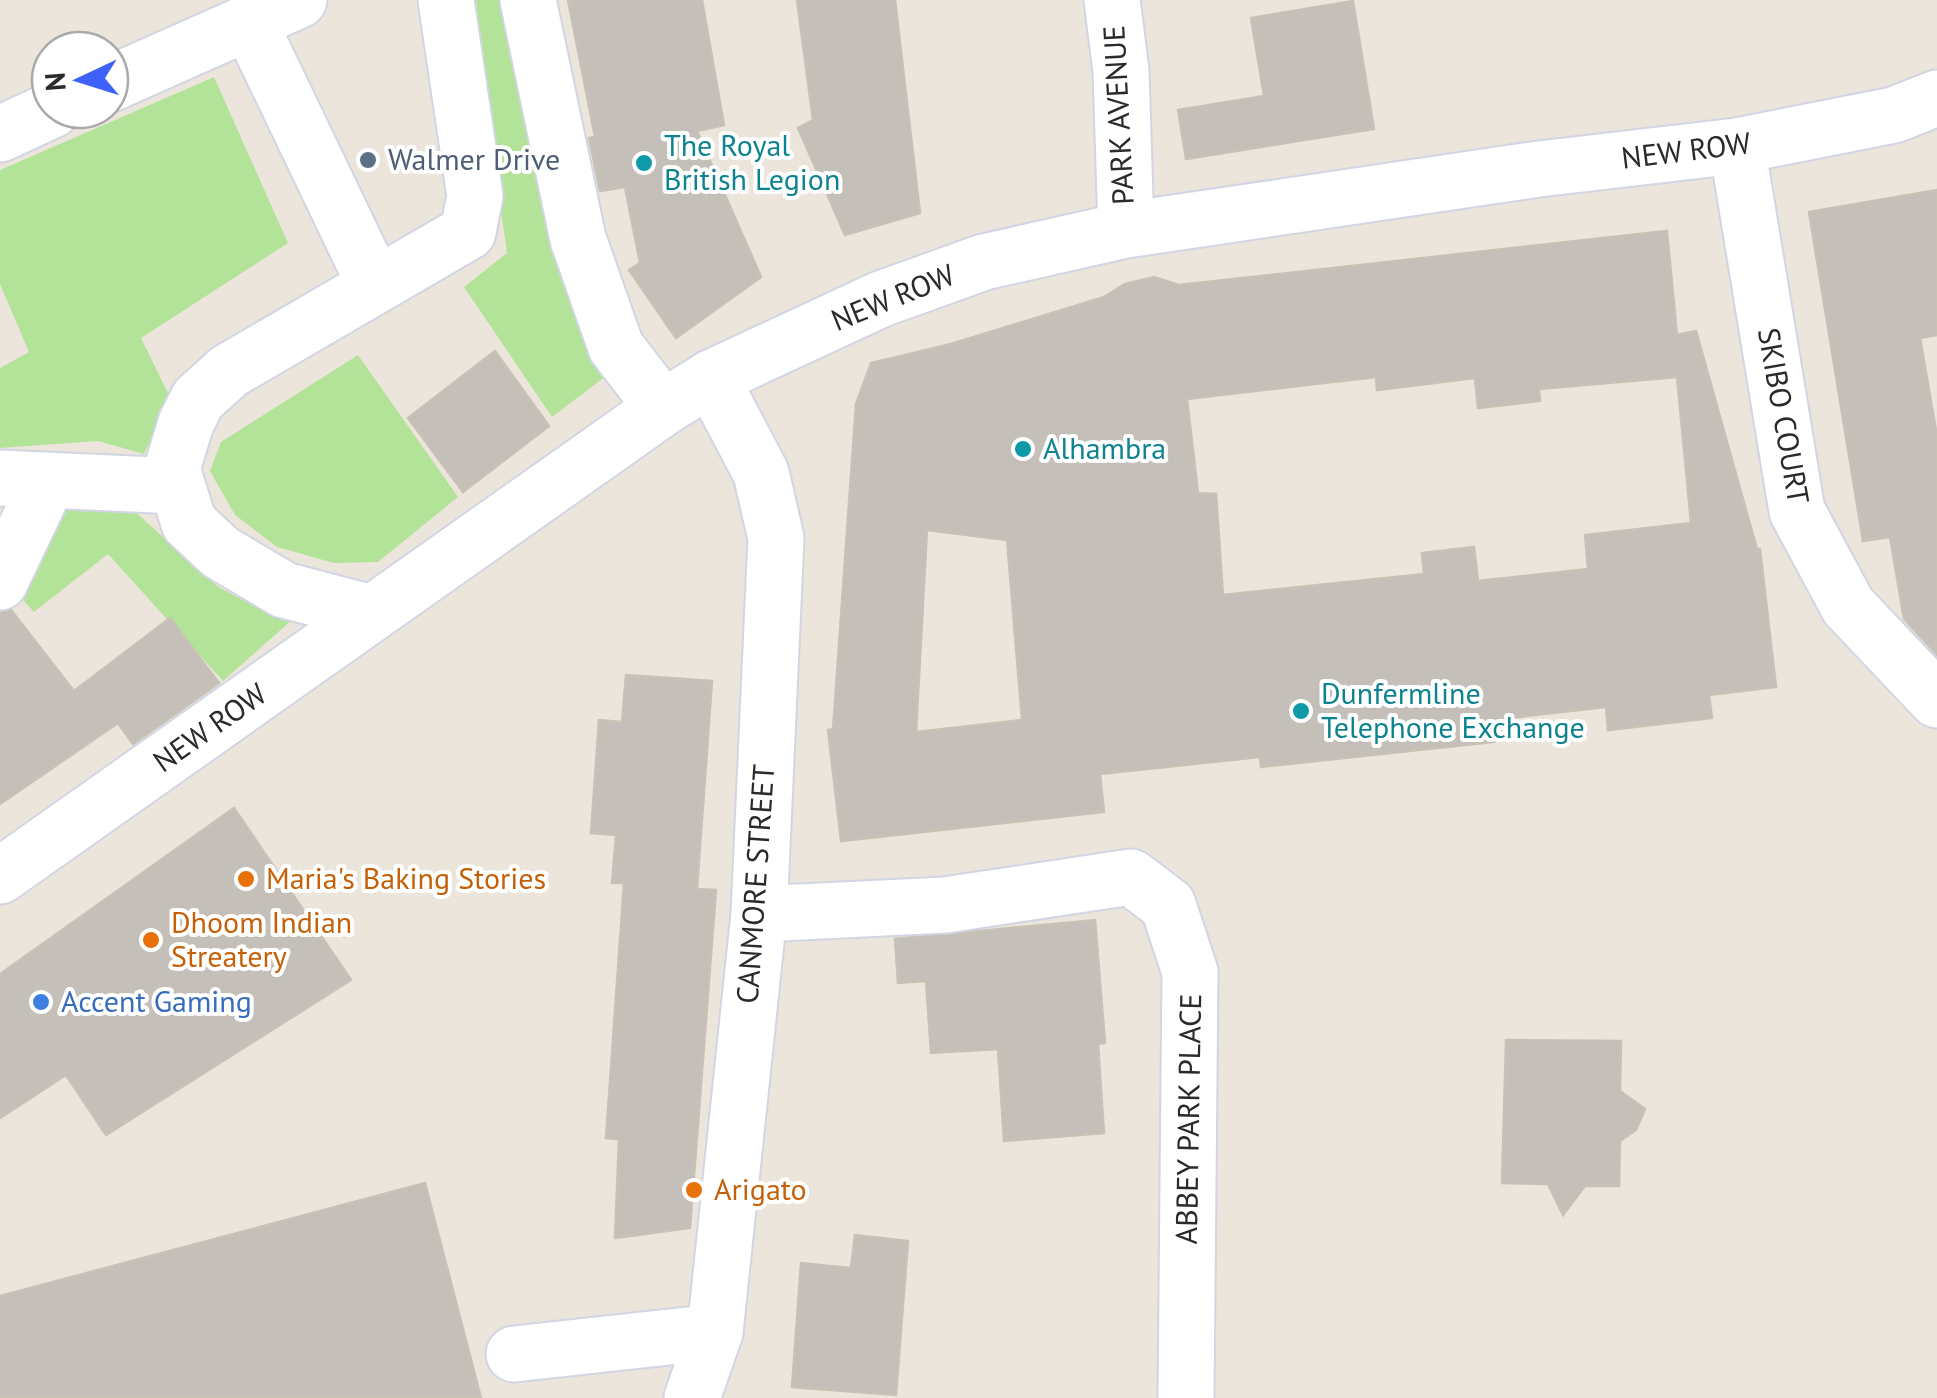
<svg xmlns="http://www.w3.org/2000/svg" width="1937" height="1398" font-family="'PT Sans',sans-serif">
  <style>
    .green { fill: #b3e399 }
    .building { fill: #c4bfb8; stroke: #c8c1b6; stroke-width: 2.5; fill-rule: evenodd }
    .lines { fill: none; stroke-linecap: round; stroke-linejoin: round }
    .minor-casing { stroke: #d2d5e3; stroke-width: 59 }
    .minor { stroke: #fff; stroke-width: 55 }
    .service-dot { fill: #5c6f8a; stroke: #fff; stroke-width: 4 }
    .culture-dot { fill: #0f9aa8; stroke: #fff; stroke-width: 4 }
    .food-dot { fill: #e8710a; stroke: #fff; stroke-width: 4 }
    .shop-dot { fill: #3f7fe0; stroke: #fff; stroke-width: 4 }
    .labels { text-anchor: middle; stroke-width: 8; stroke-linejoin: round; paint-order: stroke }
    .street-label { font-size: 30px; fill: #2a2a2a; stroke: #fff }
    .culture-label { font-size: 30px; fill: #0d838f; stroke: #fff; text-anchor: start }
    .service-label { font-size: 30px; fill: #4e5e75; stroke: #fff; text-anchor: start }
    .food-label { font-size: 30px; fill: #c56008; stroke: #fff; text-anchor: start }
    .shop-label { font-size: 30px; fill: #366cbe; stroke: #fff; text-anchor: start }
  </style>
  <rect width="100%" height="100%" fill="#ece5dc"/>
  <!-- green -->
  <g class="green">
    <polygon points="476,0 511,0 610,373 552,417 464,287 507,253 486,106"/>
    <polygon points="214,77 288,243 141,338 170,397 144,454 98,441 0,448 0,368 29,352 0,284 0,170"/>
    <polygon points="358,355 458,497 378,562 334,563 277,547 235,515 210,471 221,442"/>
    <polygon points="60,496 121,499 217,586 256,607 292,620 223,681 108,554 34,612 16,592"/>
  </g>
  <!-- building -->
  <g class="building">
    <polygon points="568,0 702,0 724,125 697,131 761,277 676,338 629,270 640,263 625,187 600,191 589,138 595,137"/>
    <polygon points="797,0 895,0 920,213 845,235 798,128 813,120"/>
    <polygon points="1353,1 1374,129 1186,159 1178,110 1264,96 1251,18"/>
    <polygon points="1937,190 1937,335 1920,338 1937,436 1937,655 1904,619 1890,537 1863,541 1809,212"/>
    <path d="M1667,231L1677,335L1696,331L1757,549H1760L1776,687L1709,695L1712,718L1608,730L1606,707L1492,720L1494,742L1261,767L1260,757L1100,774L1104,812L841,841L828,730L833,729L856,404L871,363L951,344L1104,297L1125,284L1154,277L1179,285ZM1376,377L1377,390L1475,378L1478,408L1540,401L1539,389L1677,377L1691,523L1585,535L1588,569L1478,581L1474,547L1422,553L1424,574L1223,595L1216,494L1198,493L1187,399ZM927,530L1007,540L1022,720L916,732Z"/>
    <polygon points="495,351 549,426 463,492 408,418"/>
    <polygon points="11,610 74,691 170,618 219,683 133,744 118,723 0,804 0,613"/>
    <polygon points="626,675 712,681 697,889 716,890 690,1228 615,1238 619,1139 606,1138 624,883 612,883 616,835 591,833 599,720 622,722"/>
    <polygon points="234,808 351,980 106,1135 66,1075 0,1118 0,974"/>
    <polygon points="1095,920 1105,1043 1098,1044 1104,1133 1004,1141 998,1049 931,1053 926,981 898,983 895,939"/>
    <polygon points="1506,1040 1621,1041 1620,1091 1645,1109 1636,1130 1620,1141 1619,1186 1585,1186 1563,1215 1548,1184 1502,1183"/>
    <polygon points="425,1183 481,1398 0,1398 0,1296"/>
    <polygon points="855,1235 908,1241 896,1395 792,1387 801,1263 851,1268"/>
  </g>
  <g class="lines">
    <!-- minor casing -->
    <g class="minor-casing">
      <g id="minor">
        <polyline points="528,0 578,239 616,347 663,408"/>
        <polyline points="1112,0 1121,71 1126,230"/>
        <polyline points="249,22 375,285"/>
        <polyline points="110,84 299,0"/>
        <polyline points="0,134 52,110"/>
        <polyline points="1737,146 1797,511 1848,606 1937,700"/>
        <polyline points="0,478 177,486"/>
        <polyline points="0,582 48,481"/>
        <polyline points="372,613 284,590 220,552 189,523 172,469 186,423 198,399 229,371 468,232 475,196 446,0"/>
        <polyline points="0,876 663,408 711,378 881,299 984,262 1126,230 1539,169 1737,146 1894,115 1937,98"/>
        <polyline points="759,914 945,905 1131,877 1168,905 1190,972 1186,1398"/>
        <polyline points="514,1354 715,1332"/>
        <polyline points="692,1398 715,1332 759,914 776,538 761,473 711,378"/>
      </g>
    </g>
    <!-- minor -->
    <use href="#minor" class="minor"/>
  </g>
  <!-- markers -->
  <circle class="service-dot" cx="368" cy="160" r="10"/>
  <g class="culture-dot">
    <circle cx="644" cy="163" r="10"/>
    <circle cx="1023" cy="449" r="10"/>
    <circle cx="1301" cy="711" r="10"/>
  </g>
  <g class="food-dot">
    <circle cx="246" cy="879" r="10"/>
    <circle cx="151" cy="940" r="10"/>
    <circle cx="694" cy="1190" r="10"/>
  </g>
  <circle class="shop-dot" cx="41" cy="1002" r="10"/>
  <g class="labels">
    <!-- street labels -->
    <g class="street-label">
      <text transform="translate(1119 115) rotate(-93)" y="10">PARK AVENUE</text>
      <text transform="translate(1686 151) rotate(-7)" y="10">NEW ROW</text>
      <text transform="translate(893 298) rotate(-22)" y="10">NEW ROW</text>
      <text transform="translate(1783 416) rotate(80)" y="10">SKIBO COURT</text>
      <text transform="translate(210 728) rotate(-35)" y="10">NEW ROW</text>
      <text transform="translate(756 884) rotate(-86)" y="10">CANMORE STREET</text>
      <text transform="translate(1189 1119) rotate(-89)" y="10">ABBEY PARK PLACE</text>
    </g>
    <!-- culture labels -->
    <g class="culture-label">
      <text x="664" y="156">The Royal<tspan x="664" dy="34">British Legion</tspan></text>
      <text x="1043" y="459">Alhambra</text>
      <text x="1321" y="704">Dunfermline<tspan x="1321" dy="34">Telephone Exchange</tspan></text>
    </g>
    <!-- service labels -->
    <g class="service-label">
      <text x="388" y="170">Walmer Drive</text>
    </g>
    <!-- food labels -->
    <g class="food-label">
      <text x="266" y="889">Maria's Baking Stories</text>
      <text x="171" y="933">Dhoom Indian<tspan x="171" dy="34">Streatery</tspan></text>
      <text x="714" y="1200">Arigato</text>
    </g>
    <!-- shop labels -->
    <g class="shop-label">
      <text x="61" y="1012">Accent Gaming</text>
    </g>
  </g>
  <!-- north arrow -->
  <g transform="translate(80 80) rotate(266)"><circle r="48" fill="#ffffff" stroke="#aaaaaa" stroke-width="2.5"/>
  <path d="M0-8L18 38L0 25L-18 38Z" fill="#3d61f9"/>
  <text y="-15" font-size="28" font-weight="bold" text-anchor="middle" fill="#2a2a2a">N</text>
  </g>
</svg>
